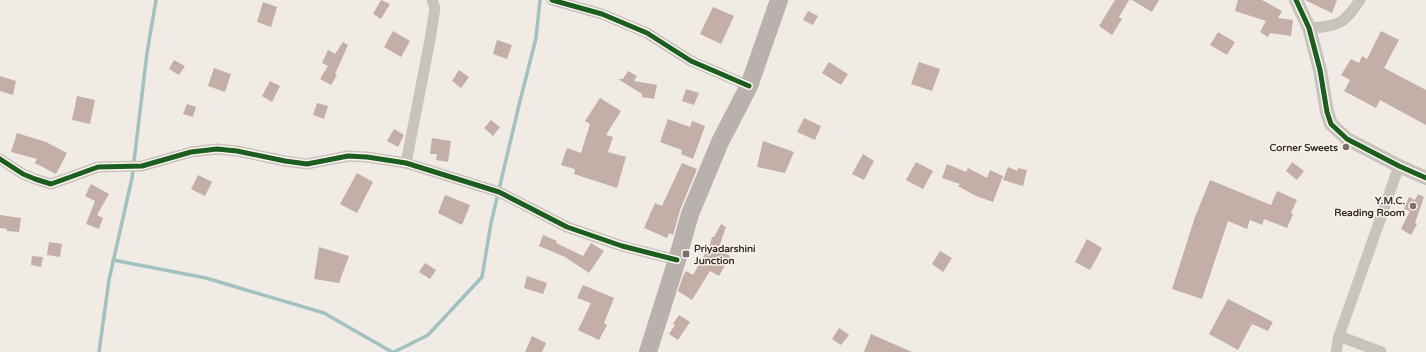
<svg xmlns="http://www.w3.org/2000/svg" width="1426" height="352" font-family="'Varela Round',sans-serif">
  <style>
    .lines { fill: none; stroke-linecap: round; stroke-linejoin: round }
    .stream { stroke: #a1c2c1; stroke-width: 3.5 }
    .building { fill: #c3afa7 }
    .minor { stroke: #c9c3be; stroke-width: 11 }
    .tertiary { stroke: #c9c3be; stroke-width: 14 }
    .primary { stroke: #b8b1ad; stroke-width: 18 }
    .cycleway-casing { stroke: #fbf5ee; stroke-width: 8 }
    .cycleway { stroke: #1b5e20; stroke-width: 5 }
    .poi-dot { fill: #7a716c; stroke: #fbf5ee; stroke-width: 1.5 }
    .labels { text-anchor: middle; stroke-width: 3; stroke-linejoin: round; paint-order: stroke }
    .poi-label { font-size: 10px; font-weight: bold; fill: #3b302b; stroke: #fbf5ee; text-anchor: end }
  </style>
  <rect width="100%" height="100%" fill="#f0ebe5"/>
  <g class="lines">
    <!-- stream -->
    <g class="stream">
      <polyline points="113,260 206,278 324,313 392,352"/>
      <polyline points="99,352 109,280 132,178 147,53 156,0"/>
      <polyline points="394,352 428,335 482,277 491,223 519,105 536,38 540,0"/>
    </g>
  </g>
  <!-- building -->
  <g class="building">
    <polygon points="381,0 390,4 381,19 373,14"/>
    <polygon points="1115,0 1129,0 1119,17 1122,19 1112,35 1099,26"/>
    <polygon points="1132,0 1159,0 1152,12"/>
    <polygon points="1238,0 1262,0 1282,11 1278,18 1293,20 1291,36 1270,33 1268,37 1260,32 1266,21 1235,11"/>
    <polygon points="1305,0 1337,0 1332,13"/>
    <polygon points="263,2 277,7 271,27 257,22"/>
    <polygon points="713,7 734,16 721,44 700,34"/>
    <polygon points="808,11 818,16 813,25 803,20"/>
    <polygon points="393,31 410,41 401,57 384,47"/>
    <polygon points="1381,31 1399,40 1384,68 1426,90 1426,125 1380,100 1376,108 1344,91 1350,80 1341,75 1351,59 1359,63 1362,56 1367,59"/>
    <polygon points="1218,32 1235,42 1227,55 1210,45"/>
    <polygon points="497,40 512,45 507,59 493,54"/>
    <polygon points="343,42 348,45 335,74 337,75 331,85 320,79 328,66 322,63 328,50 335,54"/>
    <polygon points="174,60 185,66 179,75 169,69"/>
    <polygon points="829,62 848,74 841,85 822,73"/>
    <polygon points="919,62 940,69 932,91 911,84"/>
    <polygon points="214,68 231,74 225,92 208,86"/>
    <polygon points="459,70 469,77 461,88 452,81"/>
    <polygon points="628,71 637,76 634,81 657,85 654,99 642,97 642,94 618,79 623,79"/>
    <polygon points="0,76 16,81 13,95 0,91"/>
    <polygon points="270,81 280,86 272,102 262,96"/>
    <polygon points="686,89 699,93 694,105 682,101"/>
    <polygon points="77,96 95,100 90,124 72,120"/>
    <polygon points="600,98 621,111 606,135 613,137 608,152 626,157 617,188 574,174 575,169 561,165 567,148 581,153 590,124 585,121"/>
    <polygon points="317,103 328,106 324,119 313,115"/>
    <polygon points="187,104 196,107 193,117 183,114"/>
    <polygon points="804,118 821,126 815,140 797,132"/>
    <polygon points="668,119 690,127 692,121 705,126 693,159 681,154 682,150 660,142"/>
    <polygon points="491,120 500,127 493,136 484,128"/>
    <polygon points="394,129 404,135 398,147 387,141"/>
    <polygon points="17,133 46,142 67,153 56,174 35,163 37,159 11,152"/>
    <polygon points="432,138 451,141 448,162 436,160 437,154 430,154"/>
    <polygon points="763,141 794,152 785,173 757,167"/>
    <polygon points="863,154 874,161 864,180 852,174"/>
    <polygon points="916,162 933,171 923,189 906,180"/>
    <polygon points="1292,162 1304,171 1297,180 1286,171"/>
    <polygon points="682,163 697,169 680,210 673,235 669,233 667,238 644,228 655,203 662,206"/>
    <polygon points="947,164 966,172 968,168 987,178 990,170 1003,176 993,202 976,196 958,186 960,184 942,178"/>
    <polygon points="1008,167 1017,171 1018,168 1027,170 1023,186 1003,180"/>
    <polygon points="357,173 373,182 357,213 340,204"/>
    <polygon points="198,175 212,182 205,196 191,189"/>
    <polygon points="1210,180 1271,205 1277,191 1297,200 1291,213 1293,214 1287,228 1264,219 1262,225 1250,220 1247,229 1228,221 1202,299 1172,289 1195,217"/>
    <polygon points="91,184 109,194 97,215 103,218 99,229 86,224 95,201 85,196"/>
    <polygon points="1418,194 1424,197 1415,223 1417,224 1411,235 1401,229 1410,211 1404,209 1409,197 1415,200"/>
    <polygon points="445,195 470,205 462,225 438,213"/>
    <polygon points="0,215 21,218 19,232 7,231 7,229 0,228"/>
    <polygon points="721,224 726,227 718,250 730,256 719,276 710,271 692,300 678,291 683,276 686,271 693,275 710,245 712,237 714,237"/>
    <polygon points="543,235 557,241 556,243 583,256 591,243 604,251 589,273 565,257 539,246"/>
    <polygon points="1087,239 1102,248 1090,270 1075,262"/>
    <polygon points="49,242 62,244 60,257 47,255"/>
    <polygon points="319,247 349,256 339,283 314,279"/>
    <polygon points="940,251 952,258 943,272 932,264"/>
    <polygon points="32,256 43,257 41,267 31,265"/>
    <polygon points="425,263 436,270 430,279 419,272"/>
    <polygon points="527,276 547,283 543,294 524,288"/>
    <polygon points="583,285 614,298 604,323 607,325 599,340 578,330 591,303 577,298"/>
    <polygon points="1228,299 1273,322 1268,331 1252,324 1238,350 1209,334"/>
    <polygon points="679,315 690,322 678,340 669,334 675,325 673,324"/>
    <polygon points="839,328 849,335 841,345 832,339"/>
    <polygon points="871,334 912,352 864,352"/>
    <polygon points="532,336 546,343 542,352 525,352"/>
  </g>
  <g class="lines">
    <!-- minor -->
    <g class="minor">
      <polyline points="552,0 602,14 647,33 691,61 749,86"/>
      <path d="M1309,28C1339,26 1343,25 1360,0"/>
      <polyline points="0,159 23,174 35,179 51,184 98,167 142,166 191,152 217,149 237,151 285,161 307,164 348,156 367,157 406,163 499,192 567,227 622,246 677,260"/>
      <polyline points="406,163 430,40 435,8 432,0"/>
      <polyline points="1339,336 1381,352"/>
      <polyline points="1336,352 1339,336 1399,166"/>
    </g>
    <!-- tertiary -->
    <polyline class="tertiary" points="1296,0 1309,28 1320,70 1327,112 1331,124 1347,139 1399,166 1426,178"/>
    <!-- primary -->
    <polyline class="primary" points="648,352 677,260 690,214 720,142 749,86 779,0"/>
    <!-- cycleway casing -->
    <g class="cycleway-casing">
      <g id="cycleway">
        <polyline points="552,0 602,14 647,33 691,61 749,86"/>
        <polyline points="1296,0 1309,28 1320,70 1327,112 1331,124 1347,139 1399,166 1426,178"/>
        <polyline points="0,159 23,174 35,179 51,184 98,167 142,166 191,152 217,149 237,151 285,161 307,164 348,156 367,157 406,163 499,192 567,227 622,246 677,260"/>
      </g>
    </g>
    <!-- cycleway -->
    <use href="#cycleway" class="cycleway"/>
  </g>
  <!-- markers -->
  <g class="poi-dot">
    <circle cx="1346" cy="147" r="4"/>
    <circle cx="1413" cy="206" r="4"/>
    <rect x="682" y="250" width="8" height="8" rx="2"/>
  </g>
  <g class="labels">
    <!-- poi labels -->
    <g class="poi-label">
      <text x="1338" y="151">Corner Sweets</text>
      <text x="1405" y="204">Y.M.C.<tspan x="1405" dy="12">Reading Room</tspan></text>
      <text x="694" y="252" text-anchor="start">Priyadarshini<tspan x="694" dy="12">Junction</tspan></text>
    </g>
  </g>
</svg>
